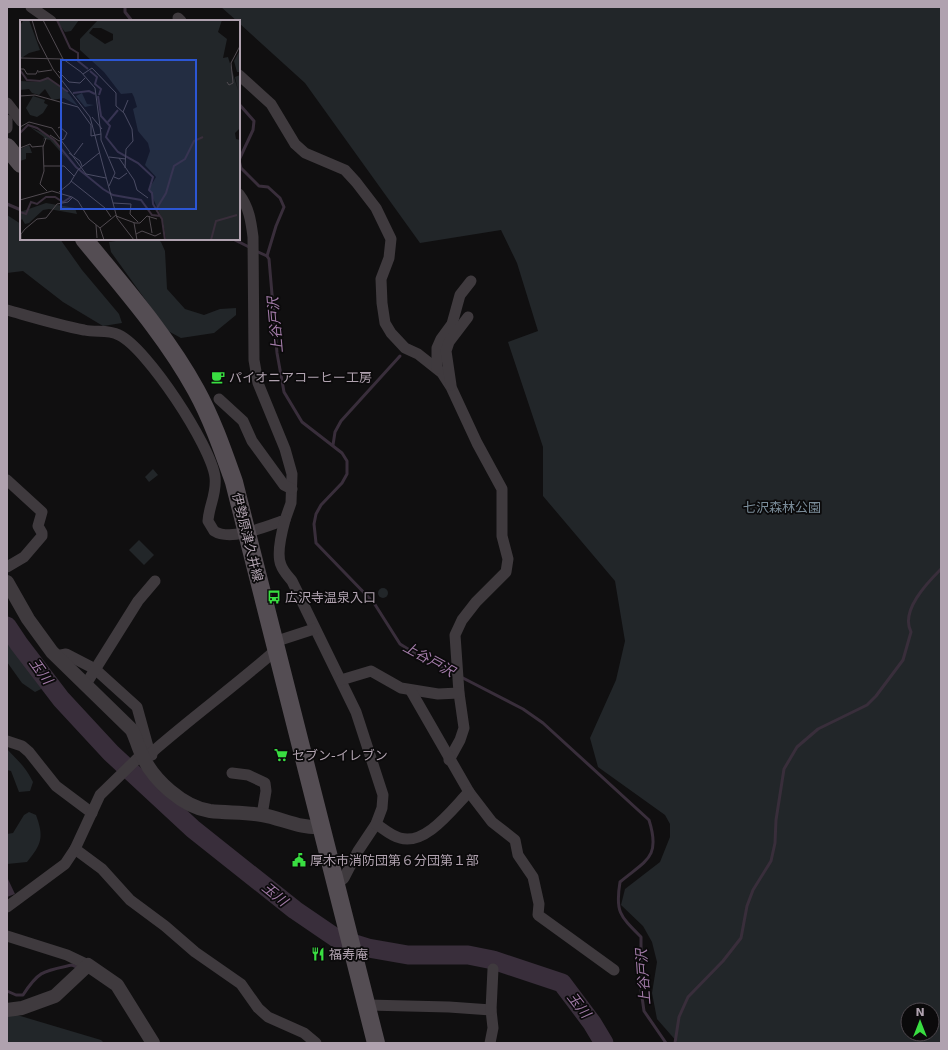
<svg xmlns="http://www.w3.org/2000/svg" width="948" height="1050" font-family="'DejaVu Sans','Noto Sans JP',sans-serif">
  <style>
    .green { fill: #222629; fill-rule: evenodd }
    .water { fill: #392e3b }
    .lines { fill: none; stroke-linecap: round; stroke-linejoin: round }
    .stream { stroke: #392e3b; stroke-width: 3 }
    .river { stroke: #392e3b; stroke-width: 19 }
    .minor { stroke: #3f3a3e; stroke-width: 11 }
    .tertiary { stroke: #3f3a3e; stroke-width: 14 }
    .primary { stroke: #544d53; stroke-width: 18 }
    .labels { text-anchor: middle; stroke-width: 3.5; stroke-linejoin: round; paint-order: stroke }
    .poi-label { font-size: 13px; fill: #b0a2af; stroke: #0b0a0b; text-anchor: start }
    .park-label { font-size: 13px; fill: #7a8c99; stroke: #0b0a0b }
    .street-label { font-size: 13px; fill: #b0a2af; stroke: #0b0a0b }
    .water-label { font-size: 14px; font-style: italic; fill: #a27ba8; stroke: #0b0a0b }
    .inset-river { fill: none; stroke: #392e3b; stroke-width: 2 }
    .inset-road { fill: none; stroke: #504a50; stroke-width: 1 }
    .view { fill: #2c56d4; fill-opacity: 0.15; stroke: #2c56d4; stroke-width: 2 }
    .inset-edge { fill: none; stroke: #b0a2af; stroke-width: 2 }
  </style>
  <rect width="100%" height="100%" fill="#100f10"/>
  <!-- green -->
  <g class="green">
    <path d="M221,7H941V1043H678L657,1019L652,993L657,962L652,942L643,926L621,905L625,889L660,862L670,837V824L665,815L598,767L590,738L616,680L625,641L615,581L543,496V447L508,342L538,331L517,263L501,230L420,243L305,83L239,23V21H237ZM908,1010H932V1034H908Z"/>
    <polygon points="7,215 21,224 21,239 60,239 82,270 119,314 122,323 103,326 63,302 23,271 7,273"/>
    <polygon points="130,239 157,239 161,242 165,251 167,289 185,309 204,315 220,309 236,308 236,315 214,333 181,338 168,331 111,252 109,242"/>
    <polygon points="153,469 158,475 149,482 145,477"/>
    <polygon points="139,540 154,555 144,565 129,550"/>
    <circle cx="383" cy="593" r="5"/>
    <polygon points="7,631 42,681 41,689 35,692 22,683 7,662"/>
    <path d="M7,749C18,761 25,766 33,782L30,791L19,792L11,771L7,770Z"/>
    <path d="M29,812L36,815C44,837 42,844 27,862L7,864V834L13,833L24,815Z"/>
    <polygon points="7,1012 101,1040 104,1043 7,1043"/>
  </g>
  <!-- water -->
  <polygon class="water" points="7,877 15,894 7,897"/>
  <g class="lines">
    <!-- stream -->
    <g class="stream">
      <polyline points="125,7 125,12 132,21"/>
      <polyline points="239,104 254,121 253,130 239,160 241,168 259,186 268,187 280,198 284,207 276,226 267,256"/>
      <polyline points="7,204 21,210"/>
      <polyline points="233,239 251,248"/>
      <polyline points="256,251 267,256 269,259 277,353 284,392 302,422 342,453 347,461 347,474 342,483 321,505 316,514 314,524 316,543 374,603 400,644 416,654 454,674"/>
      <polyline points="333,445 335,432 341,421 400,356"/>
      <path d="M461,677L523,709L543,723L649,820C661,858 646,860 620,882C615,912 620,916 641,937V990L644,1011L666,1043"/>
      <path d="M7,991L16,995H23C39,970 44,971 72,965L77,967"/>
      <path d="M675,1043L679,1017L688,997L723,961L741,938L747,906L753,890L771,861L775,843L776,820L784,769L797,747L818,729L867,705L876,696L903,660L911,632C900,611 927,583 941,569"/>
    </g>
    <!-- river -->
    <polyline class="river" points="7,626 19,644 61,699 111,753 193,829 295,910 336,938 368,948 408,955 468,955 493,960 562,983 592,1023 604,1043"/>
    <!-- minor -->
    <g class="minor">
      <polyline points="31,7 51,21"/>
      <polyline points="178,18 181,21"/>
      <polyline points="239,75 271,104 295,144 305,153 345,170 356,182 376,208 391,239 389,258 381,279 382,303 385,323 391,333 405,348 418,354 442,373 451,387 477,443 502,489 502,536 508,559 506,572 476,602 462,620 455,635 459,693 464,728 460,740 449,760"/>
      <polyline points="7,103 21,121"/>
      <polyline points="7,120 7,128"/>
      <path d="M7,310C32,317 58,325 84,330C96,333 107,329 119,335C147,348 211,446 215,477C217,494 209,505 208,521L214,531C231,542 267,526 285,520L291,503L292,474L285,449L258,383L254,360L253,237C251,221 249,207 239,194"/>
      <polyline points="437,368 437,348 441,339 452,324 460,295 471,281"/>
      <polyline points="451,385 446,351 449,342 468,317"/>
      <polyline points="219,399 243,421 252,441 284,485 292,489"/>
      <polyline points="7,480 42,512 38,526 42,533 42,536 24,557 7,567"/>
      <path d="M285,520C282,531 276,554 281,565C283,571 288,576 292,581L356,712L383,795L382,808L376,824L358,851L344,878L336,885"/>
      <polyline points="274,642 314,629"/>
      <polyline points="56,656 66,654 95,669 137,707 150,754 152,755"/>
      <polyline points="341,680 371,671 401,688 438,694 459,693"/>
      <polyline points="86,684 138,601 155,581"/>
      <polyline points="411,691 469,792 492,822 515,840 518,855 533,877 539,904 538,915 614,970"/>
      <polyline points="7,741 22,746 29,752 56,786 92,813"/>
      <polyline points="232,773 248,775 265,783 266,791 262,815"/>
      <path d="M376,824C384,829 391,836 400,838C426,846 453,808 469,792"/>
      <polyline points="75,849 102,869 130,900 165,926 195,952 241,984 258,1008 268,1017 304,1033 316,1043"/>
      <path d="M7,907L65,864L75,849L100,795L141,755L150,754C191,718 235,686 276,650"/>
      <polyline points="7,936 67,955 88,965"/>
      <polyline points="367,1005 449,1007 491,1010 493,1028 490,1043"/>
      <polyline points="491,1010 493,969"/>
    </g>
    <!-- tertiary -->
    <g class="tertiary">
      <path d="M7,582L28,619L52,652L132,730C136,738 138,747 142,755C153,780 183,807 210,811C227,813 245,812 262,815C281,818 301,829 321,827"/>
      <polyline points="7,1010 22,1008 55,996 88,965 117,985 153,1043"/>
    </g>
    <!-- primary -->
    <g class="primary">
      <polyline points="7,147 21,164"/>
      <path d="M84,239C123,287 166,335 196,390C212,419 223,451 234,482L376,1043"/>
    </g>
  </g>
  <!-- icons -->
  <defs>
    <g id="cafe-bare" transform="scale(1.08)"><path d="M-5.5-4.5H6V0H3Q3 3.5 0 3.5H-2.5Q-5.5 3.5-5.5 0ZM3-3.2v2h1.7v-2ZM-6 4.5H4V6H-6Z" fill="#39de41" stroke="#0b0a0b" stroke-width="2.5" paint-order="stroke"/></g>
    <g id="bus-bare" transform="scale(1.08)"><path d="M-5-6H5V4H4V6H2V4H-2V6H-4V4H-5ZM-3.5-4V0h7V-4ZM-3.5 1.2v1.5H-2V1.2ZM2 1.2v1.5H3.5V1.2Z" fill="#39de41" stroke="#0b0a0b" stroke-width="2.5" paint-order="stroke"/></g>
    <g id="supermarket-bare" transform="scale(1.08)"><path d="M-6-5.5h2.5l.6 2H6L4.5 2H-2.5L-4.4-4H-6ZM-1.5 3.2a1.3 1.3 0 1 0 .1 0ZM3 3.2a1.3 1.3 0 1 0 .1 0Z" fill="#39de41" stroke="#0b0a0b" stroke-width="2.5" paint-order="stroke"/></g>
    <g id="civic-bare" transform="scale(1.08)"><path d="M-.6-6.5H3V-4.5H.6V-3L4-1V1h2V6H-6V1h2V-1L-.6-3ZM-1.2 2.5V6h2.4V2.5Z" fill="#39de41" stroke="#0b0a0b" stroke-width="2.5" paint-order="stroke"/></g>
    <g id="restaurant-bare" transform="scale(1.08)"><path d="M-5-6h1v4h1v-4h1v4h1v-4h1v5L-1.5 .5V6h-2V.5L-5-1ZM5-6V6H3V1.5H1.5Q1.5-4 5-6Z" fill="#39de41" stroke="#0b0a0b" stroke-width="2.5" paint-order="stroke"/></g>
  </defs>
  <g fill-rule="evenodd">
    <use href="#cafe-bare" x="218" y="377"/>
    <use href="#bus-bare" x="274" y="597"/>
    <use href="#supermarket-bare" x="281" y="755"/>
    <use href="#civic-bare" x="299" y="860"/>
    <use href="#restaurant-bare" x="318" y="954"/>
  </g>
  <g class="labels">
    <!-- poi labels -->
    <g class="poi-label">
      <text x="229" y="382">パイオニアコーヒー工房</text>
      <text x="285" y="602">広沢寺温泉入口</text>
      <text x="292" y="760">セブン-イレブン</text>
      <text x="310" y="865">厚木市消防団第６分団第１部</text>
      <text x="329" y="959">福寿庵</text>
    </g>
    <!-- park labels -->
    <g class="park-label">
      <text x="782" y="512">七沢森林公園</text>
    </g>
    <!-- street labels -->
    <g class="street-label">
      <text transform="translate(248 537) rotate(76)" y="5">伊勢原津久井線</text>
    </g>
    <!-- water labels -->
    <g class="water-label">
      <text transform="translate(275 325) rotate(-95)" y="5">上谷戸沢</text>
      <text transform="translate(429 659) rotate(29)" y="5">上谷戸沢</text>
      <text transform="translate(41 671) rotate(54)" y="5">玉川</text>
      <text transform="translate(275 894) rotate(39)" y="5">玉川</text>
      <text transform="translate(643 977) rotate(-94)" y="5">上谷戸沢</text>
      <text transform="translate(579 1005) rotate(52)" y="5">玉川</text>
    </g>
  </g>
  <!-- overview -->
  <g transform="translate(20 20)">
    <rect width="220" height="220" fill="#100f10"/>
    <path d="M4,0H9L20,30L9,33L0,39V5ZM36,0H59L51,11L45,12ZM78,0H202L198,12L207,19L203,38L208,37L218,70L215,57L220,55V108L215,113L216,119L220,120V220L146,219L143,201L129,169L136,157L125,145L130,131L128,123L118,111L113,89L117,87L114,77L112,73L101,74L84,52L60,30V19ZM73,8H81L93,14V20L85,24L69,13ZM220,30V52H217L214,41ZM27,57L49,74L58,86L44,78L32,80L25,69L19,75L12,73L9,69L0,70V61L20,62ZM62,73L67,84L74,85L65,87L56,76ZM13,76L25,80L24,83L28,85L23,93L17,97L10,95L6,88ZM10,107L33,118L46,138L30,120L24,119L22,124L24,117ZM9,125L12,133H6V139L0,141V129ZM26,183L55,188L57,194L29,189L23,190L9,203L5,204L2,199L0,201V192Z" fill="#222629" fill-rule="evenodd"/>
    <path class="inset-river" d="M37,0L50,28L58,33V41L68,49M0,50L7,60L20,61L28,58L48,72M70,51L77,57L75,64L81,69L79,75M53,73L69,71L75,74M78,76L81,96L90,106L86,117L98,132L118,143L133,157L129,170L132,173L133,184L140,196M88,102L98,90M0,113L8,105L17,108L34,120L56,147L83,169L93,175L121,180L132,195L140,196L142,199L145,220M137,188L146,173L154,146L165,139L174,121L183,117M0,192L6,194L11,182L17,184L26,177H35L43,182L51,177M191,220L196,201L217,195"/>
    <path class="inset-road" d="M12,0L18,20L33,49L70,97L97,198L114,220M0,38L43,39M0,49H4L7,54H16L18,50M38,51L49,62L60,63L65,58M18,52L32,50M63,54L72,48L96,73V86L104,93L112,109L113,121L106,129L105,148M207,62L209,65L213,63L211,43L220,26M0,76L15,75L58,87L71,105V116L81,114L75,68L61,52L43,39L23,0M103,92L108,80M72,97L82,109M0,107L9,102L32,108L66,154L86,158M81,114V120L95,153L89,166M30,115L39,121L44,119L47,113L40,107L38,108M26,118L23,127L24,151L20,164L27,171M0,128L10,124L12,127L23,126M49,133L60,141L62,146M54,135L63,123M89,137L106,139M99,138L114,160L117,170L128,178M24,146H44L54,156M94,157L99,159L107,153M51,161L85,188L91,197M39,172L50,163L58,150L79,133M0,180L32,171L52,177L58,181L69,199L80,208L84,220M93,183L111,184L110,194L118,202M96,196L115,203H120L127,196L137,199M129,196L132,213M114,203L117,220M76,205L77,218M80,208L96,195M116,214L122,211L135,216L141,213M1,220V214L5,209L17,199L26,198L37,184L48,182L53,177"/>
    <path class="view" d="M41,40H176V189H41Z"/>
    <rect width="220" height="220" class="inset-edge"/>
  </g>
  <!-- border -->
  <rect width="948" height="1050" fill="none" stroke="#b0a2af" stroke-width="16"/>
  <!-- north arrow -->
  <g transform="translate(920 1022)"><circle r="19" fill="#0b0a0b" stroke="#4d474d"/>
  <path d="M0-3L7 15L0 10L-7 15Z" fill="#39de41"/>
  <text y="-6" font-size="11" font-weight="bold" text-anchor="middle" fill="#b0a2af">N</text>
  </g>
</svg>
